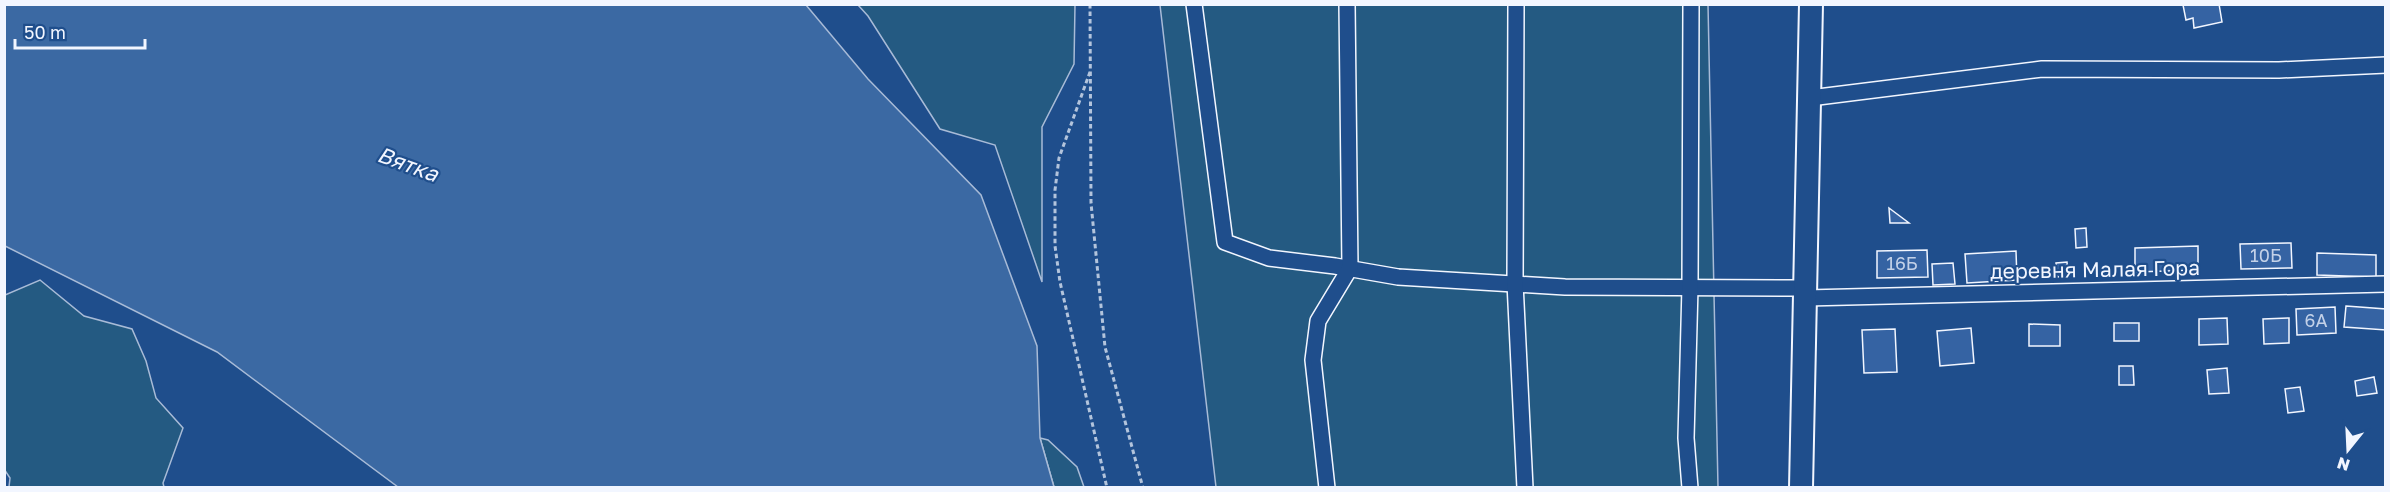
<svg xmlns="http://www.w3.org/2000/svg" width="2390" height="492" font-family="'Golos Text',sans-serif">
  <style>
    .green { fill: #245a82; stroke: #a8bbd7; stroke-width: 1.5 }
    .water { fill: #3b69a3; stroke: #a8bbd7; stroke-width: 1.5 }
    .building { fill: #3563a3; stroke: #f2f6ff; stroke-width: 1.5 }
    .lines { fill: none; stroke-linecap: round; stroke-linejoin: round }
    .street-casing { stroke: #f2f6ff; stroke-width: 18 }
    .secondary-casing { stroke: #f2f6ff; stroke-width: 26 }
    .path { stroke: #b3c4dc; stroke-width: 3; stroke-dasharray: 4.5 3; stroke-linecap: butt }
    .street { stroke: #1f4e8c; stroke-width: 15 }
    .secondary { stroke: #1f4e8c; stroke-width: 22 }
    .labels { text-anchor: middle; stroke-width: 4.5; stroke-linejoin: round; paint-order: stroke }
    .number-label { font-size: 18px; fill: #c3d1e8 }
    .street-label { font-size: 21px; fill: #f2f6ff; stroke: #1f4e8c }
    .water-label { font-size: 22px; font-style: italic; fill: #f2f6ff; stroke: #1f4e8c }
  </style>
  <rect width="100%" height="100%" fill="#1f4e8c"/>
  <!-- green -->
  <g class="green">
    <polygon points="858,5 1075,5 1074,64 1042,127 1042,282 995,145 940,129 868,16"/>
    <polygon points="1160,5 1708,5 1718,487 1216,487"/>
    <polygon points="40,280 84,316 132,329 146,361 156,398 183,428 163,483 164,487 9,487 10,478 4,469 5,295"/>
    <polygon points="1040,438 1048,440 1077,467 1084,487 1054,487"/>
  </g>
  <!-- water -->
  <polygon class="water" points="4,5 806,5 868,79 981,195 1037,346 1040,438 1054,487 398,487 217,352 5,246"/>
  <!-- building -->
  <g class="building">
    <polygon points="2219,4 2222,22 2194,28 2193,18 2186,20 2183,5"/>
    <polygon points="1889,208 1909,223 1890,223"/>
    <polygon points="2086,228 2087,247 2076,248 2075,229"/>
    <polygon points="2291,243 2292,268 2241,269 2240,244"/>
    <polygon points="2198,246 2198,270 2135,272 2135,248"/>
    <polygon points="1927,250 1928,277 1877,278 1877,251"/>
    <polygon points="2016,251 2017,280 1967,283 1965,254"/>
    <polygon points="2317,253 2376,255 2376,277 2317,275"/>
    <polygon points="2067,262 2068,276 2057,277 2056,263"/>
    <polygon points="1953,263 1955,284 1933,285 1932,264"/>
    <polygon points="2346,306 2386,309 2386,330 2344,327"/>
    <polygon points="2335,307 2336,333 2297,335 2296,309"/>
    <polygon points="2227,318 2228,344 2199,345 2199,319"/>
    <polygon points="2289,318 2289,343 2264,344 2263,319"/>
    <rect x="2114" y="323" width="25" height="18"/>
    <polygon points="2029,324 2060,325 2060,346 2029,346"/>
    <polygon points="1971,328 1974,363 1940,366 1937,331"/>
    <polygon points="1895,329 1897,372 1864,373 1862,330"/>
    <polygon points="2119,366 2133,366 2134,385 2119,385"/>
    <polygon points="2227,368 2229,393 2209,394 2207,370"/>
    <polygon points="2374,377 2377,393 2357,396 2355,381"/>
    <polygon points="2300,387 2304,411 2288,413 2285,389"/>
  </g>
  <g class="lines">
    <!-- street casing -->
    <g class="street-casing">
      <g id="street">
        <polyline points="1194,4 1225,242 1269,258 1335,266 1398,277 1565,287 1806,288"/>
        <polyline points="1516,4 1515,283 1525,488"/>
        <polyline points="1810,98 2042,69 2279,70 2386,65"/>
        <polyline points="1806,298 2386,284"/>
        <polyline points="1327,488 1313,360 1318,321 1350,268 1347,4"/>
        <polyline points="1690,488 1686,438 1690,287 1691,4"/>
      </g>
    </g>
    <!-- secondary casing -->
    <g class="secondary-casing">
      <polyline id="secondary" points="1801,488 1811,4"/>
    </g>
    <!-- path -->
    <g class="path">
      <polyline points="1090,4 1091,203 1105,347 1143,488"/>
      <polyline points="1090,72 1059,158 1055,190 1055,246 1060,282 1107,488"/>
    </g>
    <!-- street -->
    <use href="#street" class="street"/>
    <!-- secondary -->
    <use href="#secondary" class="secondary"/>
  </g>
  <g class="labels">
    <!-- number labels -->
    <g class="number-label">
      <text x="2266" y="262">10Б</text>
      <text x="1902" y="270">16Б</text>
      <text x="2316" y="327">6А</text>
    </g>
    <!-- street labels -->
    <g class="street-label">
      <text transform="translate(2095 270) rotate(-1)" y="7">деревня Малая Гора</text>
    </g>
    <!-- water labels -->
    <g class="water-label">
      <text transform="translate(408 164) rotate(20)" y="8">Вятка</text>
    </g>
  </g>
  <!-- border -->
  <rect width="2390" height="492" fill="none" stroke="#f2f6ff" stroke-width="12"/>
  <!-- north arrow -->
  <g transform="translate(2348 450) rotate(198)" stroke="#1f4e8c" stroke-width="4.5" paint-order="stroke">
  <path d="M0-4.5L10 22L0 15L-10 22Z" fill="#f2f6ff"/>
  <text y="-9" font-size="16" font-weight="bold" text-anchor="middle" fill="#f2f6ff">N</text>
  </g>
  <!-- scale -->
  <path d="M15 39v9h130v-9" fill="none" stroke="#f2f6ff" stroke-width="3"/>
  <text x="24" y="39" font-size="18" fill="#f2f6ff" stroke="#1f4e8c" stroke-width="4.5" paint-order="stroke">50 m</text>
</svg>
